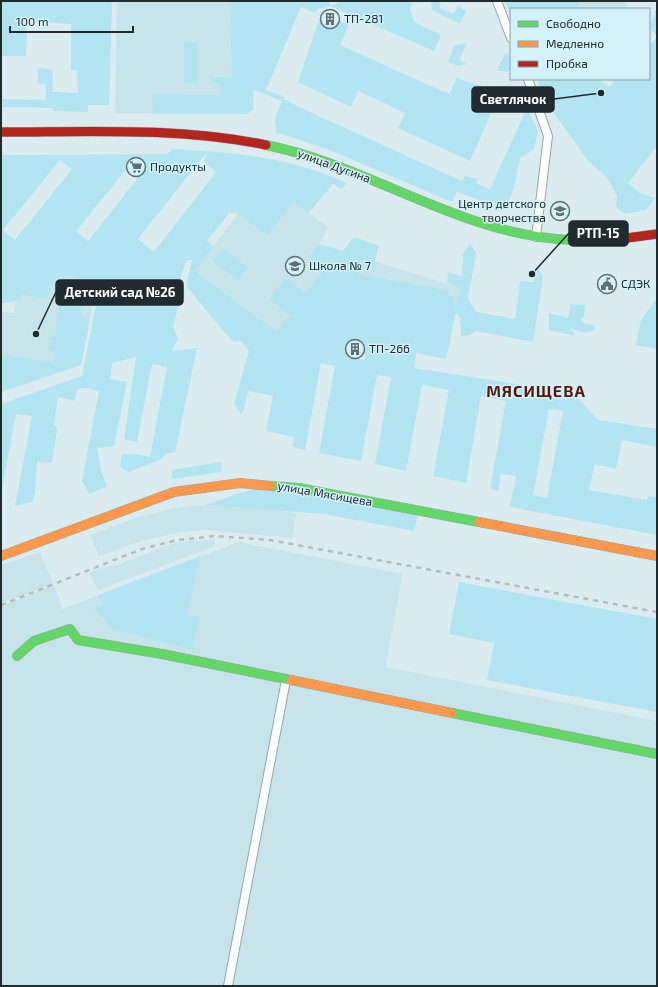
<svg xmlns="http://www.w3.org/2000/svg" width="658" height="987" font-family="'Exo 2',sans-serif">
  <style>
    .built { fill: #c7e4ea }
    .green { fill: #b2e5f1; fill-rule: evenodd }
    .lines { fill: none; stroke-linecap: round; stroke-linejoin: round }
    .street-casing { stroke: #98a6a8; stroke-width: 10 }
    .fast-casing { stroke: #98a6a8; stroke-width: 10 }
    .slow-casing { stroke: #98a6a8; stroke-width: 10 }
    .jam-casing { stroke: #98a6a8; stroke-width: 10 }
    .street { stroke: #fafcfd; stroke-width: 8 }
    .fast { stroke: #63d668; stroke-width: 9 }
    .slow { stroke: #ff974d; stroke-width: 9 }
    .jam { stroke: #b3261e; stroke-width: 9 }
    .rail { stroke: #b7bcbd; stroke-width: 2.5; stroke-dasharray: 5 5; stroke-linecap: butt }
    .labels { text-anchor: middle; stroke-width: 3; stroke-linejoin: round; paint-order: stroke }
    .poi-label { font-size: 12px; fill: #202b2e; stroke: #d3f1f8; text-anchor: start }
    .street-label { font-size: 12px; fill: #202b2e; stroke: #d3f1f8 }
    .district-label { font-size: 16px; font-weight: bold; letter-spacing: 1px; fill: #59160a; stroke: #d3f1f8 }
    .leader { fill: none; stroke: #202b2e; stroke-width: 1.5 }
    .callout-dot { fill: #202b2e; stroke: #d3f1f8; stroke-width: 1.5 }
    .callout { fill: #202b2e; stroke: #202b2e; stroke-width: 1.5 }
    .callout-label { font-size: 13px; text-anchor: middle; font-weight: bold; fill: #fff }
  </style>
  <rect width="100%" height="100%" fill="#dbecf0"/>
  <!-- built -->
  <g class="built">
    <polygon points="117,1 279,1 249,75 247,114 115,113"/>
    <polygon points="532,1 624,1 628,4 624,9 527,9"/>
    <polygon points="263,180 328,227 319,244 461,288 446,359 296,330 282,336 195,271"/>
    <polygon points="20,271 56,278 72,276 83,280 96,289 81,365 1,392 1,311 14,313"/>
    <polygon points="204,505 256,508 296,513 292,538 206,530 181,532 145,540 99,556 90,535 138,517 174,508"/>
    <polygon points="214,539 215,546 98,590 89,573 104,567 114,566 169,545 179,542"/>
    <polygon points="239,542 402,574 386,667 657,721 657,986 1,986 1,606 54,585 62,609 57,611"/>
    <polygon points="40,552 53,584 1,603 1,565"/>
  </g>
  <!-- green -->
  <g class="green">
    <polygon points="1,1 112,1 109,105 88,105 88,112 53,111 53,108 1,107 1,99 46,100 46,84 38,84 38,68 52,69 53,92 78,93 77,70 71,70 71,24 27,21 26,56 1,56"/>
    <polygon points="230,1 329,1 330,6 342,1 413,1 410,8 414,22 441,35 434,51 330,6 318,9 314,13 301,7 266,90 285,97 284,99 297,106 462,181 465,176 478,179 476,183 490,189 527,108 538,131 534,149 520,158 514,189 505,209 457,192 452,202 332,151 276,132 275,118 282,101 254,90 253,110 247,114 152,114 153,94 220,95 220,83 210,83 210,77 232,78"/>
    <polygon points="431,1 442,1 439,7 454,14 458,6 466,12 460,24 432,10"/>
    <polygon points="505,1 582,1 575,9 511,9 511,16"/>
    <polygon points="657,8 657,35 649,29 649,24 653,20 654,13"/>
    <path d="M325,14L323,20L334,24L336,19L349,25L340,45L442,91L450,93L457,77C471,85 487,88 503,86L470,161L398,128L405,113L358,91L351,107L298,82L320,17Z"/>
    <polygon points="657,38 657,146 628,183 640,193 655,198 657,196 657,202 655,198 646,210 625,214 616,207 617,196 607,177 589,162 576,144 545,101 537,79 598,79 609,87 616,79 649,79 649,45"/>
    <rect x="184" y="43" width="13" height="40"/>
    <polygon points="467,43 459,60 467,64 458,66 448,62 454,46"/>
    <polygon points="505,53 509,54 511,69 507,72 497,70"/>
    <path d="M172,149C231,152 292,157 346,183L342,189L333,184L309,213L293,202L267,235L238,214L230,212L207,241L214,246L195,271L277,332L290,315L269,299L286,278L306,293L324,269L308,257L319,244L343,251L354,237L379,246L375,261L357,274L445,290L454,299L455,311L461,288L447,283L448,272L462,276L463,254L470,243L476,253L468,299L476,312L515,319L520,281L534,282L537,266L543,277L533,342L476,331L470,335L461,336L460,321L461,318L455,313L452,329L448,335L451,337L446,359L416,353L414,368L573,393L598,420L657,429V447L622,440L616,469L595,464L589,490L647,500L648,496L657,497V535L510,507L516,476L501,474L498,491L490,488L506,401L481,396L466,483L433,476L449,390L422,385L406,471L375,464L391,377L377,375L361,461L319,453L335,366L321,363L305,450L293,447L294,437L266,431L273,396L248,391L244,410L241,415L234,404L249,351L241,341L233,342L186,286L192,260L186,261L180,279L170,292L174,296L178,290L181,295L173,327L178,339L172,351L197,348L175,452L166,454L160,460L128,472L120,467L122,454H135L150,457L167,367L152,364L137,442L124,439L136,357L112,363L110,379L127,382L114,446L97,448L101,470L107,487L89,494L82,481L99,391L84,388L77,389L75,401L58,397L54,424L57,429L52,463L37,462L35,492L32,502L15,506L32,416L16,414L1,495V404L82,376L99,289L72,276L56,278L51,287L47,299L21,294L20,301C13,300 8,304 1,303V155L168,154ZM207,152L204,162L216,172L154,252L138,239ZM60,160L72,169L15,240L3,230ZM133,161L144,170L88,241L76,231ZM353,345L358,346L357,354H365V360L351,358ZM549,409L563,411L547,498L533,495Z"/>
    <polygon points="223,249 247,267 238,280 213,262"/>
    <polygon points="61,289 84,292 81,315 90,320 81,365 1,392 1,354 53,363 55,351 49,350 51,337 55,337"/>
    <polygon points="657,298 657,349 636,345 641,320"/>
    <polygon points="571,304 585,305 584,317 582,317 581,321 586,324 594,325 594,330 585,333 570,328 575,336 549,330 549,313 568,318"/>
    <polygon points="222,462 221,472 172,479 172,470"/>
    <polygon points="268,484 419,511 414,531 324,514 204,505"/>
    <polygon points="200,556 187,615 199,618 193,650 112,629 94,608 102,604 98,595"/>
    <polygon points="459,582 657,619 657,712 487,680 494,643 449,634"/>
  </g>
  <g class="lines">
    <!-- street casing -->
    <g class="street-casing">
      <g id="street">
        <polyline points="497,1 511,38"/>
        <polyline points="528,79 548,136 536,237"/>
        <polyline points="228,986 286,680"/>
      </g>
    </g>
    <!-- fast casing -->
    <g class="fast-casing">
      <g id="fast">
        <path d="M266,145C371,166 462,236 572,240"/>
        <polyline points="271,486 299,488 479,522"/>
        <polyline points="17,656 34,641 70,629 78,640 162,654 291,680"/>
        <polyline points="452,713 657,754"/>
      </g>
    </g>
    <!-- slow casing -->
    <g class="slow-casing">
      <g id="slow">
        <polyline points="479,522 657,556"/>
        <polyline points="1,556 174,492 240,483 271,486"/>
        <polyline points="291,680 452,713"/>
      </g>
    </g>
    <!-- jam casing -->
    <g class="jam-casing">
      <g id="jam">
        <path d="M1,132C89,132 179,127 266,145"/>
        <polyline points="572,240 612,240 657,234"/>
      </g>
    </g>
    <!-- street -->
    <use href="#street" class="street"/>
    <!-- fast -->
    <use href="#fast" class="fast"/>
    <!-- slow -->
    <use href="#slow" class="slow"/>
    <!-- jam -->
    <use href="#jam" class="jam"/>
    <!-- rail -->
    <polyline class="rail" points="1,605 142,549 177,540 215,536 270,540 657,612"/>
  </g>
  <!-- icons -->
  <defs>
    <g id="building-ring" transform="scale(1)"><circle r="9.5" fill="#d3f1f8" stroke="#616f72" stroke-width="1.5"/><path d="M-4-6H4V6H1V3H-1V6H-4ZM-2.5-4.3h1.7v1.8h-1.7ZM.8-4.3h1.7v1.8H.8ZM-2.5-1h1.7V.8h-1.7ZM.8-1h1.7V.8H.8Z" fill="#616f72"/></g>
    <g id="supermarket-ring" transform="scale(1)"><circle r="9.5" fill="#d3f1f8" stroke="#616f72" stroke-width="1.5"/><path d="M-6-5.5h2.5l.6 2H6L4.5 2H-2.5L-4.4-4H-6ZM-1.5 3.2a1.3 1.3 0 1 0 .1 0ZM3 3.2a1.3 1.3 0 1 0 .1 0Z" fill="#616f72"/></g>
    <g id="school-ring" transform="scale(1)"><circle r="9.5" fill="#d3f1f8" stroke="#616f72" stroke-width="1.5"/><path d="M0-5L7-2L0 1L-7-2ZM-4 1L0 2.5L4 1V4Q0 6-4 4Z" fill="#616f72"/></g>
    <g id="civic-ring" transform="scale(1)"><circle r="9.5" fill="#d3f1f8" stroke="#616f72" stroke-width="1.5"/><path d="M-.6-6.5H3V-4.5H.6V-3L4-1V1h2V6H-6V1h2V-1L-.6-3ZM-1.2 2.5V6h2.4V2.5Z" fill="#616f72"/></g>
  </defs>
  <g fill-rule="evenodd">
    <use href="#building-ring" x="330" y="19"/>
    <use href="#supermarket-ring" x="136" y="167"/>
    <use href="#school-ring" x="560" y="211"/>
    <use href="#school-ring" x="295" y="266"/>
    <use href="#civic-ring" x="607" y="284"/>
    <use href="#building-ring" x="355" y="349"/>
  </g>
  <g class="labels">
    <!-- poi labels -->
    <g class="poi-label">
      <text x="344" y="23">ТП-281</text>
      <text x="150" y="171">Продукты</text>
      <text x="546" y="208" text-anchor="end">Центр детского<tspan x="546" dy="14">творчества</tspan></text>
      <text x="309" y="270">Школа № 7</text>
      <text x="621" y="288">СДЭК</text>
      <text x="369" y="353">ТП-266</text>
    </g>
    <!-- street labels -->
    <g class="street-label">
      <text transform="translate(334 166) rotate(20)" y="4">улица Дугина</text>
      <text transform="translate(325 494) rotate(10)" y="4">улица Мясищева</text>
    </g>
    <!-- district labels -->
    <g class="district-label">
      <text x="536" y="397">МЯСИЩЕВА</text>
    </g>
  </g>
  <!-- callouts -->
  <path class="leader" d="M601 93L554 99M532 274L569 233M36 334L56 292"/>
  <g class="callout-dot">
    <circle cx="601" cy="93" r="4"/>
    <circle cx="532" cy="274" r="4"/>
    <circle cx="36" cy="334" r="4"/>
  </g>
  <g class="callout">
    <rect x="472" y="87" width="82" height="25" rx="4"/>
    <rect x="569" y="221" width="59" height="25" rx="4"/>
    <rect x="56" y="280" width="127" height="25" rx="4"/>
  </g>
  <g class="callout-label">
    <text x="513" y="104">Светлячок</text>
    <text x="598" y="238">РТП-15</text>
    <text x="120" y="297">Детский сад №26</text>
  </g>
  <!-- border -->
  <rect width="658" height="987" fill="none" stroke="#202b2e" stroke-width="4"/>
  <!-- legend -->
  <rect x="510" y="8" width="140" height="72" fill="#d3f1f8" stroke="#8ba2a7"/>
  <rect x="518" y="21" width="20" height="6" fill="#63d668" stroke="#8ba2a7"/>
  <text x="546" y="28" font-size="12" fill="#202b2e">Свободно</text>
  <rect x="518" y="41" width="20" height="6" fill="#ff974d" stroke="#8ba2a7"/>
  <text x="546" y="48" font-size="12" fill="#202b2e">Медленно</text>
  <rect x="518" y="61" width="20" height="6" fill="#b3261e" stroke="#8ba2a7"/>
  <text x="546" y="68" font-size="12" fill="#202b2e">Пробка</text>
  <!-- scale -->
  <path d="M10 26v6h123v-6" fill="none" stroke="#202b2e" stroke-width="2"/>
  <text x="16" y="26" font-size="12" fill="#202b2e" stroke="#d3f1f8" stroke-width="3" paint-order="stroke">100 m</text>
</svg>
